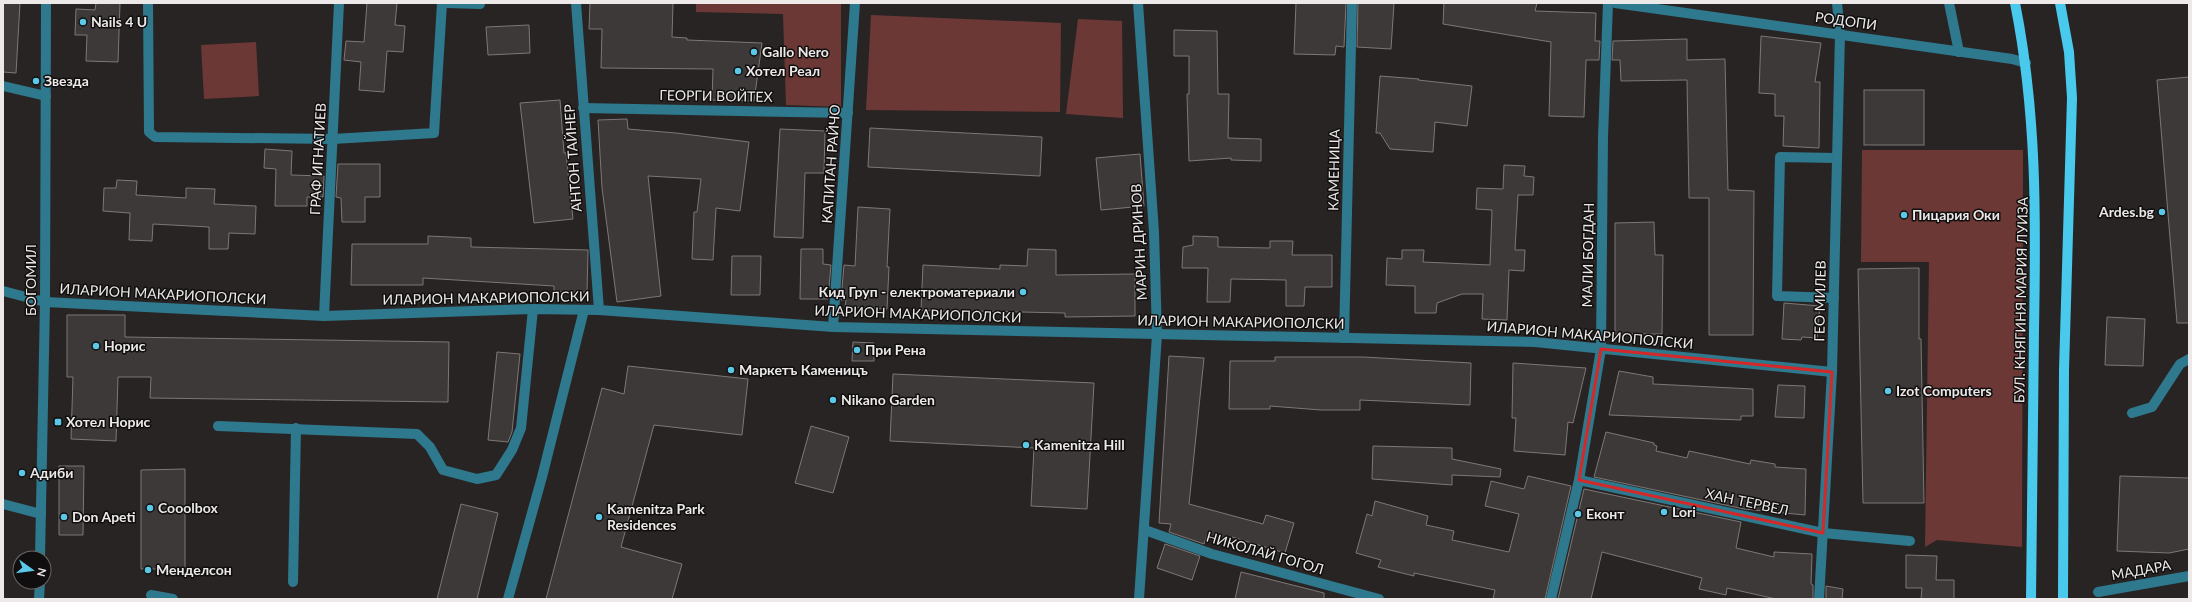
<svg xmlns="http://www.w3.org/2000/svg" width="2192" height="602" font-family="Lato,sans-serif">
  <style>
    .green { fill: #6c3835 }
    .building { fill: #3e3939; stroke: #7d7776 }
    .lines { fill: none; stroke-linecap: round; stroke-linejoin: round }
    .minor { stroke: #2e798d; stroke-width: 10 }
    .major { stroke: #49c9eb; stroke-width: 10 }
    .marked { fill: none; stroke: #d62828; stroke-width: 3; stroke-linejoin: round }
    .poi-dot { fill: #5ac8e6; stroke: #100e0e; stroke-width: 1.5 }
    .labels { text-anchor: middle; stroke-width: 3; stroke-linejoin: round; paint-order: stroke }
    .street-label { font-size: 14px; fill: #ece9e8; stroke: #100e0e }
    .poi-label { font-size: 14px; font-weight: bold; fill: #ece9e8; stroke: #100e0e; text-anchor: start }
  </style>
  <rect width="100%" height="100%" fill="#292424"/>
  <!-- green -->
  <g class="green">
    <polygon points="696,3 841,3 841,107 786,105 783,14 696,12"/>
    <polygon points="871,15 1061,23 1060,112 866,110"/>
    <polygon points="1078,19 1122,21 1123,118 1066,114"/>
    <polygon points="256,42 259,96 204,99 201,45"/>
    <polygon points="1862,150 2023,150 2022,547 1937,540 1925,547 1929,262 1861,262"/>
  </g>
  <!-- building -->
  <g class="building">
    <polygon points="3,3 20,3 16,73 3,72"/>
    <polygon points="96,3 120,3 118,62 86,61 87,35 75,35 76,9 95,10"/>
    <polygon points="367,3 397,3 395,25 405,26 403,52 387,51 384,92 359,90 361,62 344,60 346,41 364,42"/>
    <polygon points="590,3 673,3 672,37 687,38 687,40 762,43 754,101 712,100 713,69 601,68 602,29 589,29"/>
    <polygon points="1296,3 1346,3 1344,47 1336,46 1335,55 1294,54"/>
    <polygon points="1358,3 1394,3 1391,49 1357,47"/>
    <polygon points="1444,3 1537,3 1535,11 1596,13 1595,41 1600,41 1599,60 1586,60 1584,117 1549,116 1551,42 1443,24"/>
    <polygon points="529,25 530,53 488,55 486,27"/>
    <polygon points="1174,30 1217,31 1218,94 1229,94 1228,138 1261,139 1261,161 1231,160 1231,158 1189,161 1187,94 1189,94 1189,56 1174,56"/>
    <polygon points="1761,36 1821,43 1815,82 1820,82 1819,148 1783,146 1784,116 1775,116 1775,94 1759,93"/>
    <polygon points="1687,39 1687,60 1725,59 1728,190 1754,191 1753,335 1709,335 1709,198 1689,198 1687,80 1621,81 1620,60 1612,60 1613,41"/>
    <polygon points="1380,76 1419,79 1418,80 1472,86 1467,126 1435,122 1433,152 1390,149 1380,133 1376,133"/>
    <polygon points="2189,77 2189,323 2177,323 2157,80"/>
    <rect x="1864" y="90" width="60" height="55"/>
    <polygon points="560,100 564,153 566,153 573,219 534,223 520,103"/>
    <polygon points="627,119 628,129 676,133 749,142 740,211 716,208 713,260 692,259 694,212 697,212 701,179 648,176 661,296 617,302 602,188 598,120"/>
    <polygon points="870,128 1042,137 1040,176 868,167"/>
    <polygon points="780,129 825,131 824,173 805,173 803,238 774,237"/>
    <polygon points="265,149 292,151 291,175 324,176 323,197 307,197 307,206 275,206 276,169 264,168"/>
    <polygon points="1140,154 1144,206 1101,210 1096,158"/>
    <polygon points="338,164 380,164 380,197 365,197 365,222 342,222 341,198 336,197"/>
    <polygon points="1504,165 1525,166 1524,176 1534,177 1533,195 1518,195 1515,250 1525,250 1524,271 1509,270 1507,320 1482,319 1483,294 1462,294 1437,303 1436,313 1415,313 1415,286 1386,285 1387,258 1402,259 1402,250 1424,250 1423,262 1490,265 1492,210 1476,209 1477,188 1503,189"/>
    <polygon points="117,180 137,181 136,195 186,198 186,188 215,189 214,204 256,206 255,234 229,233 228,249 209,249 209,227 153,224 152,241 129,240 130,213 103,211 104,188 116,188"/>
    <polygon points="858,207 890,209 887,267 889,267 887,309 845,307 846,300 841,300 844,265 855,266"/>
    <polygon points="1654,222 1655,255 1663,255 1662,334 1615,334 1615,223"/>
    <polygon points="428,236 471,238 471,247 588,250 587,292 554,292 554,286 423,278 423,285 351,285 352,244 428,244"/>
    <polygon points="1193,236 1218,237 1218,247 1270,248 1270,241 1293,241 1292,255 1332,255 1332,287 1305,287 1304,306 1286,306 1286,280 1231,279 1230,302 1207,302 1208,268 1182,268 1183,247 1193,245"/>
    <polygon points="801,249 823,249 823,264 831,265 828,299 800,299"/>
    <polygon points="1028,249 1056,250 1056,275 1135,274 1135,316 1065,317 1065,313 977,311 977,313 921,310 923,265 1000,269 1000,265 1027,266"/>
    <polygon points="732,256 761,256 760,295 731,295"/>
    <polygon points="1919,268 1919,339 1921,339 1924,503 1863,503 1858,269"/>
    <polygon points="1784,303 1820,306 1817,338 1802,337 1801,340 1782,339"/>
    <polygon points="67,315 125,315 125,337 449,342 448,402 150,398 151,377 118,377 116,441 71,439 73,377 67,377"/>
    <polygon points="2107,317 2145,319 2143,366 2105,365"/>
    <polygon points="853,342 874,343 874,361 852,361"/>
    <polygon points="497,352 520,354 512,432 508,442 488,440"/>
    <polygon points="1169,356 1204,358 1189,504 1263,524 1266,515 1294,523 1285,553 1232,537 1230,542 1207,535 1204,544 1169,532 1171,524 1159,523"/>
    <polygon points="1275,357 1363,357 1471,363 1470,405 1360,400 1360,410 1321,410 1270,406 1270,409 1229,409 1230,361 1275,361"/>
    <polygon points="1513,363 1586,368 1573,423 1568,422 1565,455 1514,451 1516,418 1512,418"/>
    <polygon points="628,366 748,379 742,435 654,425 621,547 682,564 672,599 546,599 602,388 624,394"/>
    <polygon points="1619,371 1653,377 1653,384 1753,389 1753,416 1741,416 1741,420 1609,415"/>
    <polygon points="893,374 1094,383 1087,509 1031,506 1034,448 890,441"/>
    <polygon points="1778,385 1805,386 1804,418 1775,417"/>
    <polygon points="811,426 849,437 833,493 795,483"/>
    <polygon points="1606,432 1654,443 1654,445 1657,446 1656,451 1687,458 1689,451 1750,464 1751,460 1775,464 1775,467 1806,469 1805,515 1744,509 1594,477"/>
    <polygon points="1373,446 1452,448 1452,459 1501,469 1500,477 1452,475 1452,485 1372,479"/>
    <polygon points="59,466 84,466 83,535 59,535"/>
    <polygon points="185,469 185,569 141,569 141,470"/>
    <polygon points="1528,476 1571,486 1545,599 1493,599 1495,590 1414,573 1414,576 1378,567 1381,560 1356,553 1367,514 1372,516 1375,501 1428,516 1426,525 1454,531 1452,540 1509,552 1519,514 1485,506 1491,481 1524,489"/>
    <polygon points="2120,476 2189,478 2189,549 2169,553 2117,551"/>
    <polygon points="1584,489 1741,522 1736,548 1774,557 1774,552 1812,554 1811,584 1813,585 1813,599 1776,599 1727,588 1726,595 1699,589 1702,578 1602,552 1591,599 1558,599"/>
    <polygon points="461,504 498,513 477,599 437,599"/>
    <polygon points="1165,544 1200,556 1192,580 1157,568"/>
    <polygon points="1906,555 1937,556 1936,580 1954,580 1954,599 1921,599 1922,588 1906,588"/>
    <polygon points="1241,572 1324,593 1324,599 1235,599"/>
    <polygon points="1826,586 1843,589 1842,599 1826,599"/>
  </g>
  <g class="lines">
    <!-- minor -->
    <g class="minor">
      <polyline points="148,3 149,132 155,137 333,139 434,133 442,3"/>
      <polyline points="447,3 480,4"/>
      <polyline points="576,3 599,310"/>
      <polyline points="1138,3 1154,232 1157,335 1139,599"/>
      <polyline points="1615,3 2012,59 2026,63"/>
      <polyline points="1949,3 1959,52"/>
      <polyline points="3,86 46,96"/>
      <polyline points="583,108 848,113"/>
      <polyline points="3,291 45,302 324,316 533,309 599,310 833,327 1535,342 1832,372"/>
      <polyline points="1834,298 1777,296 1780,157 1837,158"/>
      <polyline points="324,316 339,3"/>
      <polyline points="833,327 855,3"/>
      <polyline points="1344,338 1352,3"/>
      <polyline points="2132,413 2152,407 2180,364 2189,359"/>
      <polyline points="218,426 417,434 430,447 443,470 477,479 496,475 512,450 521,428 533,309"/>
      <polyline points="1579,480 1823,533 1910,541"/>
      <polyline points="3,504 41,514"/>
      <polyline points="1145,530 1212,554 1379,599"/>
      <polyline points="40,558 45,302 46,3"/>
      <polyline points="293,582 296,428"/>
      <polyline points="2098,592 2189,576"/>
      <polyline points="151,595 173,599"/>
      <polyline points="39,599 40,582"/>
      <polyline points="508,599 542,477 584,310"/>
      <polyline points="1551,599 1579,480 1601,349 1603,137 1608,3"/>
      <polyline points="1819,599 1832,372 1840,34 1837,3"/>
    </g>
    <!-- major -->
    <g class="major">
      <path d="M2015,3C2037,113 2036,219 2034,330C2033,420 2032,509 2031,599"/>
      <polyline points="2060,3 2069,52 2072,98 2064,370 2063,599"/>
    </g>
  </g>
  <!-- marked area -->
  <path class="marked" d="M1601,349L1832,372L1823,533L1579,480Z"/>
  <!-- markers -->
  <g class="poi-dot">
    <circle cx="83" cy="22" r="4"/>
    <circle cx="754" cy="52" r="4"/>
    <circle cx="738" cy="71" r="4"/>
    <circle cx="36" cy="81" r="4"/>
    <circle cx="2162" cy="212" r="4"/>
    <circle cx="1904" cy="215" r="4"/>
    <circle cx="1023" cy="292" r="4"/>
    <circle cx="96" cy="346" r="4"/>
    <circle cx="857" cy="350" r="4"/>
    <circle cx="731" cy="370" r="4"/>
    <circle cx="1888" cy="391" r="4"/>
    <circle cx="833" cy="400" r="4"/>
    <rect x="54" y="418" width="8" height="8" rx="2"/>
    <circle cx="1026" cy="445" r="4"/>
    <circle cx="22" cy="473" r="4"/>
    <circle cx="150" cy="508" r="4"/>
    <circle cx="1664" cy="512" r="4"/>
    <circle cx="1578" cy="514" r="4"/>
    <circle cx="64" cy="517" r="4"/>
    <circle cx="599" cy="517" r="4"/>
    <circle cx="148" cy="570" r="4"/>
  </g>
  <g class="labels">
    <!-- street labels -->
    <g class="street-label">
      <text transform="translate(1846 21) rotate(8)" y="5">РОДОПИ</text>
      <text transform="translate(716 96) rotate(1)" y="5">ГЕОРГИ ВОЙТЕХ</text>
      <text transform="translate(573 158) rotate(-94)" y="5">АНТОН ТАЙНЕР</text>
      <text transform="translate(318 159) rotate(-87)" y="5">ГРАФ ИГНАТИЕВ</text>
      <text transform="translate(831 164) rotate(-86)" y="5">КАПИТАН РАЙЧО</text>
      <text transform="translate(1334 170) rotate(-89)" y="5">КАМЕНИЦА</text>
      <text transform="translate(1139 242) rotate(-93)" y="5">МАРИН ДРИНОВ</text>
      <text transform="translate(1588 255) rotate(-89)" y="5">МАЛИ БОГДАН</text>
      <text transform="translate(31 280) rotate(-90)" y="5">БОГОМИЛ</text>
      <text transform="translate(163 294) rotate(3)" y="5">ИЛАРИОН МАКАРИОПОЛСКИ</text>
      <text transform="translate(486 298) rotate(-1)" y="5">ИЛАРИОН МАКАРИОПОЛСКИ</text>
      <text transform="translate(2021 300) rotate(-89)" y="5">БУЛ. КНЯГИНЯ МАРИЯ ЛУИЗА</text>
      <text transform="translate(1820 301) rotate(-89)" y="5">ГЕО МИЛЕВ</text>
      <text transform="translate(918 314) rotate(2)" y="5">ИЛАРИОН МАКАРИОПОЛСКИ</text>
      <text transform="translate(1241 322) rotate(1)" y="5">ИЛАРИОН МАКАРИОПОЛСКИ</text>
      <text transform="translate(1590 335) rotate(5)" y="5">ИЛАРИОН МАКАРИОПОЛСКИ</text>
      <text transform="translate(1747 502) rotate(12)" y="5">ХАН ТЕРВЕЛ</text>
      <text transform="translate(1265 553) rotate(16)" y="5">НИКОЛАЙ ГОГОЛ</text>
      <text transform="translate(2141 570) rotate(-10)" y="5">МАДАРА</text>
    </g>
    <!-- poi labels -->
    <g class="poi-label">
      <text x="91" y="27">Nails 4 U</text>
      <text x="762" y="57">Gallo Nero</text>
      <text x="746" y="76">Хотел Реал</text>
      <text x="44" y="86">Звезда</text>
      <text x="2154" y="217" text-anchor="end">Ardes.bg</text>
      <text x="1912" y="220">Пицария Оки</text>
      <text x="1015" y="297" text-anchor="end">Кид Груп - електроматериали</text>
      <text x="104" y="351">Норис</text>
      <text x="865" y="355">При Рена</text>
      <text x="739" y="375">Маркетъ Каменицъ</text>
      <text x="1896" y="396">Izot Computers</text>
      <text x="841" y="405">Nikano Garden</text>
      <text x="66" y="427">Хотел Норис</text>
      <text x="1034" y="450">Kamenitza Hill</text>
      <text x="30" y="478">Адиби</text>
      <text x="158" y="513">Cooolbox</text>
      <text x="607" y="514">Kamenitza Park<tspan x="607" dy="16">Residences</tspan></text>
      <text x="1672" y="517">Lori</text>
      <text x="1586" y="519">Еконт</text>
      <text x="72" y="522">Don Apeti</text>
      <text x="156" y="575">Менделсон</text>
    </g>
  </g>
  <!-- border -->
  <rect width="2192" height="602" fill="none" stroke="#ece9e8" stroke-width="8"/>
  <!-- north arrow -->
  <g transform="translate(32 570) rotate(104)"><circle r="19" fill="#100e0e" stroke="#686665"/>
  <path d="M0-3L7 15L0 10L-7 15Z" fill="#5ac8e6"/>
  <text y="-6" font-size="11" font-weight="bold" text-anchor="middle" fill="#ece9e8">N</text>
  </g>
</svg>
